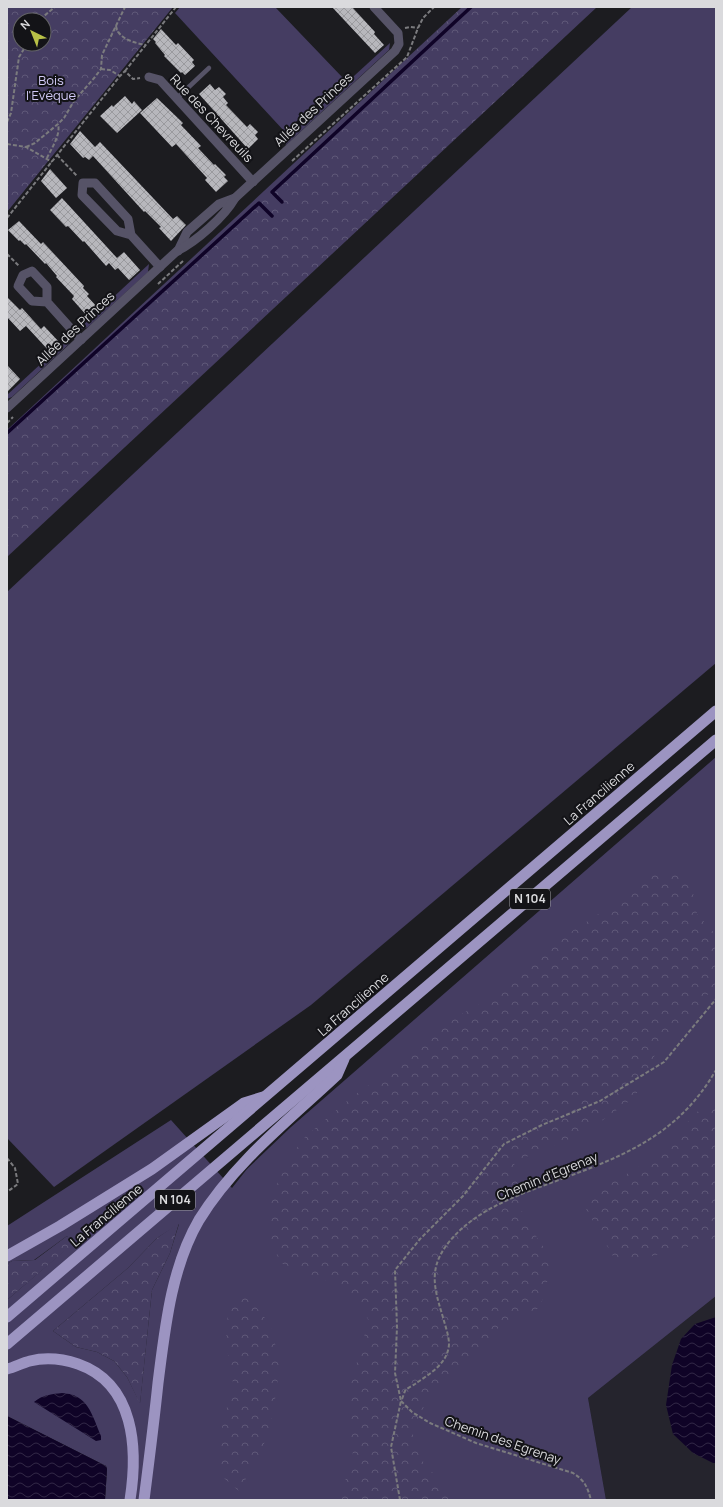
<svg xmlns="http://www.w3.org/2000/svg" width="723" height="1507" font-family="Manrope,sans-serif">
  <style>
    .built { fill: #25242d }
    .green { fill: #453d62; fill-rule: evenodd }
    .forest { fill: url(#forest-crowns); fill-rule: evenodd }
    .water { fill: url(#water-waves) }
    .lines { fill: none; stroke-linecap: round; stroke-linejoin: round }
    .stream { stroke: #0f0327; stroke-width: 3.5 }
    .building { fill: url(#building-cross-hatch) }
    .path { stroke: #7b7b7e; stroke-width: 2; stroke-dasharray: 4 2; stroke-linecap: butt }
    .service { stroke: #565367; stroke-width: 4.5 }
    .minor { stroke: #565367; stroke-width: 9 }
    .trunk { stroke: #9c94c1; stroke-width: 11 }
    .labels { text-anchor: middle; stroke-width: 4; stroke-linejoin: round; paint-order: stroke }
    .shield { fill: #131317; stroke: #9e9ea2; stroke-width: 1 }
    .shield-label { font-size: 12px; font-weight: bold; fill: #dadadd }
    .park-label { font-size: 13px; fill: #d2caf6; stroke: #131317 }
    .street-label { font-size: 13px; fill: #dadadd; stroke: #131317 }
  </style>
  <defs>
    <pattern id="forest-crowns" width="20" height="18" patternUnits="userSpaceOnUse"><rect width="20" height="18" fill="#453d62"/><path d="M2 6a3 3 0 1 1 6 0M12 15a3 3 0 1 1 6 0" fill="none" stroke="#5f5878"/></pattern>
    <pattern id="water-waves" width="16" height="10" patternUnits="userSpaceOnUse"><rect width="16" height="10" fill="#0f0327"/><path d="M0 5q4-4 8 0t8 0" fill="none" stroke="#312746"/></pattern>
    <pattern id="building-cross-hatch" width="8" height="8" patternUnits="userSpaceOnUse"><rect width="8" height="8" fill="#b7b7bc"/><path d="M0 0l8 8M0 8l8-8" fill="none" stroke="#9a9a9e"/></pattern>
  </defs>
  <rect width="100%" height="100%" fill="#1c1c20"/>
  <!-- built -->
  <polygon class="built" points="716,1296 716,1500 606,1500 588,1398"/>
  <!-- green -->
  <g class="green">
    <polygon points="180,7 277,7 276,8 343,78 285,132 175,13"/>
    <polygon points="632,7 716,7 716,663 311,1005 54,1187 7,1138 7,592"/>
    <polygon points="390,43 389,50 286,145 283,141"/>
    <polygon points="149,264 148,272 88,327 83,329 79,329"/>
    <polygon points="70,337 69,344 12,397 7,399 7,395"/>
    <path d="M716,757V1296L588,1398L606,1500H105L107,1469L106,1466L7,1416V1300L72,1244L67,1236L34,1260L12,1261L7,1264V1226L171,1120L232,1188L247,1169L291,1127ZM179,1224L170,1253L152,1290L140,1403L127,1377L114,1361L97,1352L76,1347L53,1331L128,1268L157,1238Z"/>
  </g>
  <!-- forest -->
  <g class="forest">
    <path d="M7,7H173L7,212ZM20,20H44V44H20Z"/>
    <polygon points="462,7 597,7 7,557 7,430"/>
    <polygon points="655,871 689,871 697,914 716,935 716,983 703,1001 661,1042 635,1097 586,1132 514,1162 523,1217 553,1261 540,1308 502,1322 484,1351 433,1388 412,1431 420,1458 451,1494 462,1500 339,1500 353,1456 349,1420 349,1384 361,1351 368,1319 355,1300 338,1285 280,1263 270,1236 270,1202 285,1164 305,1137 353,1096 385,1074 440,1026 487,1000 560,939 597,915"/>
    <polygon points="716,1102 716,1244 703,1243 648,1257 614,1258 585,1207 606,1183 618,1179 652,1159 703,1106"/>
    <polygon points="179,1223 170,1253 152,1290 140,1404 127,1377 114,1361 97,1352 76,1347 53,1331 128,1268 157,1238"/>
    <polygon points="67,1236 73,1244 7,1300 7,1264 12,1261 35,1260"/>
    <polygon points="246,1295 270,1324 280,1363 274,1407 269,1430 261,1452 239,1491 219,1474 222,1427 233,1383 226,1343 228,1308"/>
  </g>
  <!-- water -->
  <g class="water">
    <polygon points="716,1317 716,1463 713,1463 693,1453 673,1434 666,1405 672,1365 681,1339 695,1324"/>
    <path d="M62,1393C88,1394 92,1415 101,1436V1440L96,1441L34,1402C42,1395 52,1394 62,1393Z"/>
    <polygon points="7,1416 106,1466 107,1469 105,1500 7,1500"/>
  </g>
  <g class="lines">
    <!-- stream -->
    <g class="stream">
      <polyline points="282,202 272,192 471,7"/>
      <polyline points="7,433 259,203 272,216"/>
    </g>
  </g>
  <!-- building -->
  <g class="building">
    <polygon points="332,7 352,7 375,32 374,34 384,45 375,53"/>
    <polygon points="161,29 176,45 178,43 194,60 192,62 195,66 185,75 182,72 181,73 164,56 165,55 155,43 156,42 153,39"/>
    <polygon points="210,84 215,90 219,87 226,94 223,97 228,103 226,105 247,127 250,124 258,132 255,135 258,139 248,149 199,94"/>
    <polygon points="125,96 132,104 134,101 142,110 117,133 100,116 112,105 113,107"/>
    <polygon points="157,98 183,123 181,125 201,146 198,148 214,165 215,164 226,175 224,177 228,181 216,192 205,180 207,178 176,144 172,147 140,113"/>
    <polygon points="80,131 95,147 100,142 173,219 177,216 186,225 171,241 159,228 161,227 145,211 144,212 93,156 89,160 85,157 83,158 70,144"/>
    <polygon points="50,169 67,188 56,198 41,181"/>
    <polygon points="62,198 117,258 124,252 140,270 129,280 118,268 115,270 109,263 106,266 84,241 83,242 68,226 66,227 50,210"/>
    <polygon points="19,221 41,244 43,242 84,286 83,288 89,294 87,296 98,308 88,317 72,299 74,296 56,277 57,276 46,263 45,264 26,244 25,245 20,240 19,241 8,230"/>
    <polygon points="7,297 20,310 22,308 41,329 44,326 60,343 50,352 26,326 20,331 7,317"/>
    <polygon points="7,365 20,379 7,392"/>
  </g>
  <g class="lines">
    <!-- path -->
    <g class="path">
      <polyline points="41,20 44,16 55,7"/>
      <path d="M116,26C118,39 135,43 146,45"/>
      <polyline points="405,28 410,27 418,28"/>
      <polyline points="101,69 110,70 120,76"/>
      <polyline points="125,71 176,7"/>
      <polyline points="7,122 11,113 19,57 27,44"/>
      <polyline points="7,144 26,147 52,162"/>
      <polyline points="26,147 35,143 58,124 64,118 74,101 95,77 101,69 102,55 125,7"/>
      <polyline points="57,155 77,176"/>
      <path d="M47,158C51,149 61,135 58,124"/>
      <polyline points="292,161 407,57 418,28 423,18 434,7"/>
      <polyline points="7,218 120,76 125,71 133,79 140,78"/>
      <polyline points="7,254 19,266"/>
      <polyline points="158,284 184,260"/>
      <polyline points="7,423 13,417"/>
      <polyline points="7,1158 15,1168 18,1184 7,1192"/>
      <path d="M402,1399C403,1397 404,1393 405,1391C407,1388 412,1386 415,1384C429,1374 448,1364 449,1344C449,1337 446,1328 444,1321C436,1293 427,1272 446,1246C470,1213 512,1197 548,1184C618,1158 676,1139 716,1070"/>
      <path d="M401,1401L412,1412L430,1423L476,1443L573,1473C585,1481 587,1486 591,1500"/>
      <polyline points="400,1500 391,1447 401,1401 395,1373 397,1327 395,1270 420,1239 463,1196 504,1144 542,1125 600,1101 664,1062 716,999"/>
    </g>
    <!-- service -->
    <polyline class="service" points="177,98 209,68"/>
    <!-- minor -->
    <g class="minor">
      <polyline points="149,77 160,80 253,182"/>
      <polyline points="131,235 117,231 82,195 83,183 95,183 128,219 131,235 160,267"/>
      <polyline points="178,251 187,232 219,204 235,198"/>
      <polyline points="47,302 32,301 18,286 23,275 32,271 47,287 47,302 81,340"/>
      <path d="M7,408L177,251C197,241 224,217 235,198L395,51L399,44L398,33L374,7"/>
    </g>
    <!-- trunk -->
    <g class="trunk">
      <polyline points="7,1256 60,1226 152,1169 244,1103 263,1097"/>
      <polyline points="7,1317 716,711"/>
      <polyline points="7,1344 716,740"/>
      <path d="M7,1369C15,1367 22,1363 30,1361C46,1357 63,1359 78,1364C135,1384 138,1449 130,1500"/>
      <path d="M144,1500C149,1461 154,1422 158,1383C165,1328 171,1268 199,1220C234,1163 289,1120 337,1075L344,1059"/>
    </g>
  </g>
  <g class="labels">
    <!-- shield labels -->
    <g class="shield">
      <rect x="510" y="889" width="40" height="20" rx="3"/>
      <rect x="155" y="1190" width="40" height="20" rx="3"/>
    </g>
    <g class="shield-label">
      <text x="530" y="903">N 104</text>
      <text x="175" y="1204">N 104</text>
    </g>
    <!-- park labels -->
    <g class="park-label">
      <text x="51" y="85">Bois<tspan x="51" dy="15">l'Evéque</tspan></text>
    </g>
    <!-- street labels -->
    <g class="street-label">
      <text transform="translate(313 109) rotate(-43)" y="5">Allée des Princes</text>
      <text transform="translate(212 118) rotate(47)" y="5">Rue des Chevreuils</text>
      <text transform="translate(75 328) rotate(-43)" y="5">Allée des Princes</text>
      <text transform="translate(599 793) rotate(-41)" y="5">La Francilienne</text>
      <text transform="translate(353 1004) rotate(-41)" y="5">La Francilienne</text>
      <text transform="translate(547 1176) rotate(-22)" y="5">Chemin d'Egrenay</text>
      <text transform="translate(106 1215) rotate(-40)" y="5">La Francilienne</text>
      <text transform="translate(503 1440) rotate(19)" y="5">Chemin des Egrenay</text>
    </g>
  </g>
  <!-- border -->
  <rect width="723" height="1507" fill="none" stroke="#dadadd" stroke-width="16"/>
  <!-- north arrow -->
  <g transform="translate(32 32) rotate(317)"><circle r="19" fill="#131317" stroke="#636366"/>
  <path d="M0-3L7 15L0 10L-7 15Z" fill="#b8c147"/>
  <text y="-6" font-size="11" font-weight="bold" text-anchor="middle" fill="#dadadd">N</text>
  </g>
</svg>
